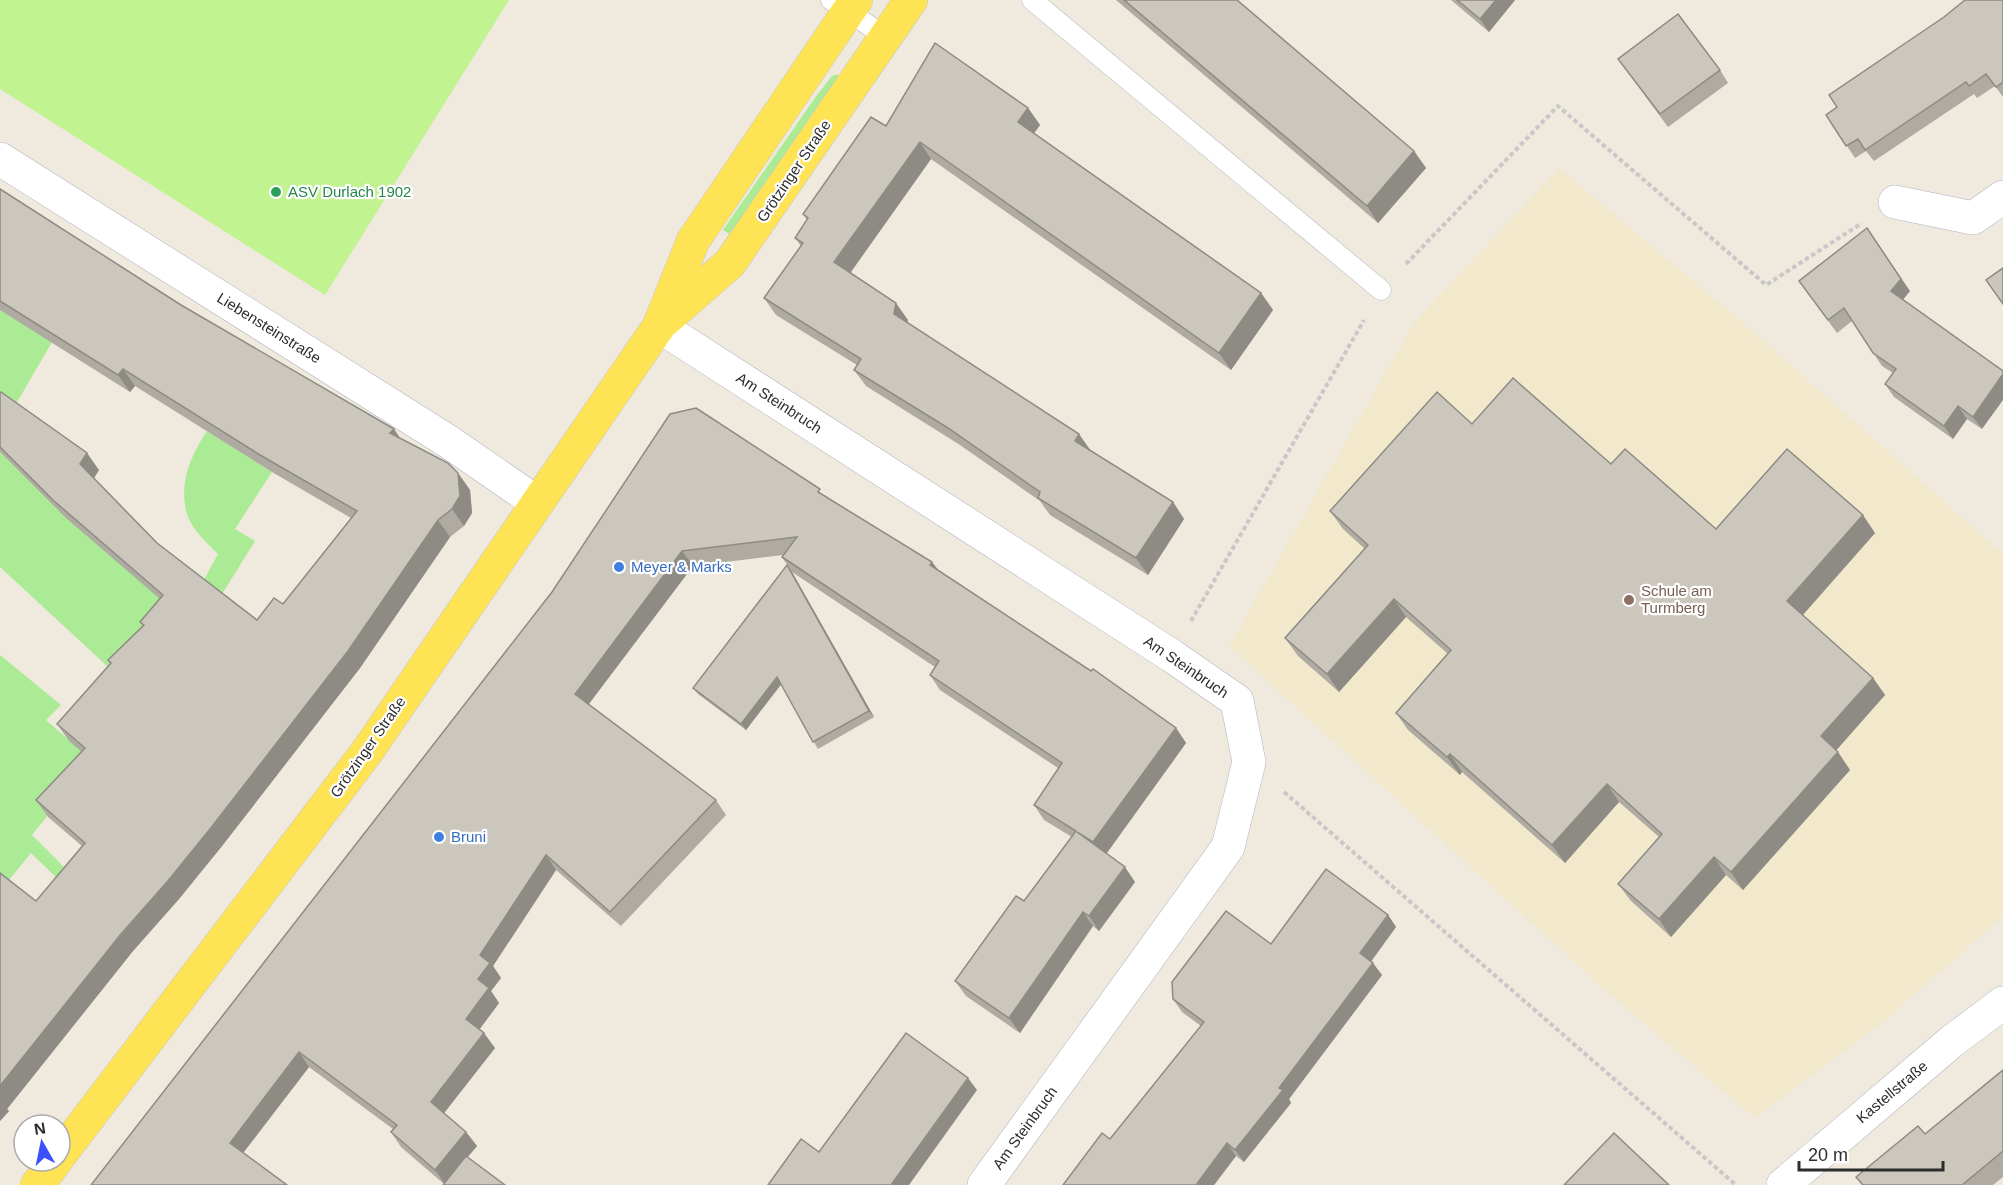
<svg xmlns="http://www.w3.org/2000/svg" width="2003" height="1185" font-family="Helvetica,sans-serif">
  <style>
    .education { fill: #f2e9cc }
    .green { fill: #aceb95 }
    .pitch { fill: #c1f390 }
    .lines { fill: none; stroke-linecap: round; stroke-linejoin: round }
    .service-casing { stroke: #b2b3c1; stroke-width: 21 }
    .minor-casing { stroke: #b2b3c1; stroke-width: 34 }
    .primary-casing { stroke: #c8c8c8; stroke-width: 34 }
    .path { stroke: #c8c8c8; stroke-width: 4; stroke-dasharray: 4.5 3; stroke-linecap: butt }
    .service { stroke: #fff; stroke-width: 20 }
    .minor { stroke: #fff; stroke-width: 33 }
    .primary { stroke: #fee454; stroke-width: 33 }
    .wall { fill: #afaba2 }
    .shaded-wall { fill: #8e8b84 }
    .building { fill: #cbc7bc; stroke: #8e8b84; stroke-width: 1.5 }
    .leisure-dot { fill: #2e9e5b; stroke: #fff; stroke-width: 2 }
    .shop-dot { fill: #3f7fe0; stroke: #fff; stroke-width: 2 }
    .education-dot { fill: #8d6e63; stroke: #fff; stroke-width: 2 }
    .labels { text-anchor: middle; stroke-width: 4.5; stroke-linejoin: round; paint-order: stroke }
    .street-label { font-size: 15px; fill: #2d2d2d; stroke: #fff }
    .leisure-label { font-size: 15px; fill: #27864d; stroke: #fff; text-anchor: start }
    .shop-label { font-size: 15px; fill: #366cbe; stroke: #fff; text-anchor: start }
    .education-label { font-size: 15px; fill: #785e54; stroke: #fff; text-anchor: start }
  </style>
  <rect width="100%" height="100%" fill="#efe9de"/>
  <!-- education -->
  <polygon class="education" points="1559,168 1757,335 2003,554 2003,917 1877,1027 1755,1118 1607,992 1229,646 1414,323"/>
  <!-- green -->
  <g class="green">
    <polygon points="837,74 839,79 731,235 723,230 817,95 832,76"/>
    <polygon points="0,309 52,342 13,409 0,426"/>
    <path d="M207,431L272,472L235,529L255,541L219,599L201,585L218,554C207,543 192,530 187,514C178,484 191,455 207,431Z"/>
    <polygon points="0,452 68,519 176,611 120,678 0,567"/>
    <polygon points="0,655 61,705 46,720 92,760 32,835 80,883 71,892 31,853 5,885 0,881"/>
  </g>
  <!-- pitch -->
  <polygon class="pitch" points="0,0 509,0 325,295 0,89"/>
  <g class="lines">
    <!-- service casing -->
    <g class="service-casing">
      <g id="service">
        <polyline points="831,0 886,37"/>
        <polyline points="1032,0 1381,290"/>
      </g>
    </g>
    <!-- minor casing -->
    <g class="minor-casing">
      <g id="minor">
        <polyline points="0,159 449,442 536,502"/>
        <polyline points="1895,202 1973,218 2003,197"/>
        <polyline points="659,326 1172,656 1237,701 1249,762 1228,847 984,1185"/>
        <polyline points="1783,1185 1951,1042 2003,1003"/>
      </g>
    </g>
    <!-- primary casing -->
    <g class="primary-casing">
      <g id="primary">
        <polyline points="665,320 730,263 911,0"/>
        <polyline points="60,1155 366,753 659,326 693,241 856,0"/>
        <polyline points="37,1185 56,1161"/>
      </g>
    </g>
    <!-- path -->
    <g class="path">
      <polyline points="1406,264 1558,106 1766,285 1862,223"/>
      <polyline points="1191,621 1364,320"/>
      <polyline points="1284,792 1736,1185"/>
    </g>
    <!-- service -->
    <use href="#service" class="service"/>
    <!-- minor -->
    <use href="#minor" class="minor"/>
    <!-- primary -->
    <use href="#primary" class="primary"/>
  </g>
  <!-- wall -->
  <g class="wall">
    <polygon points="1116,0 1237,0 1414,151 1426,168 1378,223"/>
    <polygon points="1451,0 1515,0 1489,32"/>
    <polygon points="2003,0 2003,97 1995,86 1977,98 1974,94 1874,161 1866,151 1855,158 1826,115"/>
    <polygon points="1618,59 1720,70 1728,83 1668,127"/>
    <polygon points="1028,108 1040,125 1034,133 1261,293 1273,310 1231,370 931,159 850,273 908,320 907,323 1091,451 1173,502 1184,519 1148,575 1050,515 1040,501 960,445 866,386 854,370 857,365 776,315 764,298 801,246 795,238 807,220 803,214 886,126"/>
    <polygon points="0,189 181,305 394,429 400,438 458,473 470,490 472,513 464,526 450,537 360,668 222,846 179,899 133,951 7,1109 9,1111 0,1121 36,901 82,846 48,817 36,800 82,752 69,741 57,724 110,664 108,660 143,626 140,622 160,599 66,518 0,452 0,393 99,470 94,478 157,543 257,620 283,604 351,518 272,472 135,386 130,392 0,310"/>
    <polygon points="1799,281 1910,291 1903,300 1982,429 1967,419 1953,439 1894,397 1885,384 1893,373 1882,366 1852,321 1837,333"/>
    <polygon points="1472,424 1611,464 1716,529 1875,533 1803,615 1873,678 1885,695 1836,750 1850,770 1743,890 1726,875 1671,937 1631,901 1618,884 1659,837 1619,802 1565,863 1462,772 1460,775 1408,730 1396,713 1448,654 1406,617 1339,692 1298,656 1285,638 1365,549 1343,529 1330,511"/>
    <polygon points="824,495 932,562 938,570 1176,728 1186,743 1106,854 1135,882 1099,931 1093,926 1020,1033 966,996 955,981 1024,901 1072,837 1044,820 1034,805 1058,768 940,690 930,675 935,667 792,572 782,557 783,555 693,566 588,705 716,800 726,815 621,926 556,870 493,966 501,978 491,991 499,1003 479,1030 495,1048 444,1113 466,1132 477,1146 444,1184 401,1147 391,1132 393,1129 309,1067 243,1153 91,1185 552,592"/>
    <polygon points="792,572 874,717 818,749 781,685 746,730 698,694 693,688"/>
    <polygon points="1388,915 1396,927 1371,962 1382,975 1289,1099 1291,1103 1244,1162 1236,1156 1214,1185 1063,1185 1110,1139 1201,1026 1182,1012 1173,999 1271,944"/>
    <polygon points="2003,1070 2003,1177 1993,1185 1862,1185 1856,1177 1925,1134"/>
  </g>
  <!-- shaded-wall -->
  <g class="shaded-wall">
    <polygon points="1496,0 1515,0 1489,32 1480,19"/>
    <polygon points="1028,108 1040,125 1030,139 1018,122"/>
    <polygon points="920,142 931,159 846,279 834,262"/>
    <polygon points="1414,151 1426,168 1378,223 1367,206"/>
    <polygon points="1867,228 1910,291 1899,304 1891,291"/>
    <polygon points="1261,293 1273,310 1231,370 1219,353"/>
    <polygon points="896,303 908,320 905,331 894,314"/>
    <polygon points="123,369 135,386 130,392 118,375"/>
    <polygon points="2003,374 2003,400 1982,429 1973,417"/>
    <polygon points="1958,406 1967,419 1953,439 1944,426"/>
    <polygon points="394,429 405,446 390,433"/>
    <polygon points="1079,434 1091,451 1075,441"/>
    <polygon points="87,453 99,470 92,481 80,464"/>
    <polygon points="458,473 470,490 472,513 464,526 452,509"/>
    <polygon points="1173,502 1184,519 1148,575 1136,558"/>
    <polygon points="1863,515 1875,533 1799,619 1787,601"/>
    <polygon points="438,520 450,537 360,668 222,846 179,899 133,951 7,1109 9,1111 0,1121 0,1086 121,934"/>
    <polygon points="682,551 693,566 585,709 575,694"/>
    <polygon points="932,562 943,576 930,565"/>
    <polygon points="787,565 792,572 874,717 869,711"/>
    <polygon points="1394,599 1406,617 1339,692 1327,674"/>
    <polygon points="777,677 781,684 746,730 741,724"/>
    <polygon points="1873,678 1885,695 1833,754 1821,736"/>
    <polygon points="1176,728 1186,743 1104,857 1093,842"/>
    <polygon points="1838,752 1850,770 1743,890 1731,872"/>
    <polygon points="1450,754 1462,772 1460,775 1447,757"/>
    <polygon points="1607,784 1619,802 1565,863 1552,845"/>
    <polygon points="546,855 556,870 493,966 501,978 491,991 499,1003 476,1034 466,1019 478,979 480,955"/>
    <polygon points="1714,857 1726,875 1671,937 1659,919"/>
    <polygon points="1125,867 1135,882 1099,931 1089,916"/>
    <polygon points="1083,912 1093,926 1020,1033 1009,1018"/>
    <polygon points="1388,915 1396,927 1368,965 1360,953"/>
    <polygon points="1373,963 1382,975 1289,1099 1291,1103 1244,1162 1235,1150 1279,1088"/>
    <polygon points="484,1033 495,1048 441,1117 431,1102"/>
    <polygon points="299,1052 309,1067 240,1157 230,1143"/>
    <polygon points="968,1078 977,1090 909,1185 891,1185"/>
    <polygon points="466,1132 477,1146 445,1184 435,1170"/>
    <polygon points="1227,1143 1236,1156 1214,1185 1196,1185"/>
  </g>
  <!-- building -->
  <g class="building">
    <polygon points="1124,0 1237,0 1414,151 1367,206"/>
    <polygon points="1457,0 1496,0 1480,19"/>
    <polygon points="1965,0 2003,0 2003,82 1996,87 1986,74 1969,86 1966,82 1865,150 1858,139 1846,146 1826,115 1837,107 1829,95 1944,17"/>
    <polygon points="1678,14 1720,70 1660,114 1618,59"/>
    <polygon points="935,43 1028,108 1018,122 1261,293 1219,353 920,142 834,262 896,303 894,314 1079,434 1075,441 1173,502 1136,558 1038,498 1040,492 948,428 854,370 861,359 764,298 803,243 795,238 808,218 803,214 871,117 886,126"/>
    <polygon points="0,189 181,305 394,429 390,433 448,463 458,473 460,496 452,509 438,520 348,651 210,829 167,882 121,934 0,1086 0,873 36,901 85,843 36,800 85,748 57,724 111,663 108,660 144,625 140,622 163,595 54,501 0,447 0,393 1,392 87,453 80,464 157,543 257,620 274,598 283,604 357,511 260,455 123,369 118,375 0,301"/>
    <polygon points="1867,228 1901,279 1891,291 2003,371 2003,374 1973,417 1958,406 1944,426 1885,384 1896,369 1873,353 1844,308 1828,320 1799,281"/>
    <polygon points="2003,268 2003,304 1986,280"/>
    <polygon points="1513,378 1611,464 1625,449 1716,529 1787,449 1863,515 1787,601 1873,678 1821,736 1838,752 1731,872 1714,857 1659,919 1618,884 1662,834 1607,784 1552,845 1450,754 1447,757 1396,713 1451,650 1394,599 1327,674 1285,638 1368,545 1330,511 1437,392 1472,424"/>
    <polygon points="696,408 820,489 818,492 932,562 930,565 1091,671 1093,669 1176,728 1093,842 1077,832 1125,867 1089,916 1083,912 1009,1018 955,981 1016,896 1024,901 1076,831 1034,805 1062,763 930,675 939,661 782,557 797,537 682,551 575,694 716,800 610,912 546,855 480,955 490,963 478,979 489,988 466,1019 484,1033 431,1102 466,1132 435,1170 391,1132 397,1125 299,1052 230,1143 287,1185 91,1185 552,592 670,414"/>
    <polygon points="787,565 869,711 813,742 777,677 741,724 693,688"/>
    <polygon points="1326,869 1388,915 1360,953 1373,963 1279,1088 1283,1090 1235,1150 1227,1143 1196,1185 1063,1185 1102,1133 1110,1139 1204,1022 1173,999 1172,982 1226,911 1271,944"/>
    <polygon points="906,1033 968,1078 891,1185 768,1185 801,1139 819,1152"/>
    <polygon points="2003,1070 2003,1151 1962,1185 1863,1185 1856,1177 1918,1126 1925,1134"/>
    <polygon points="1614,1133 1669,1185 1564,1185"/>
    <polygon points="466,1156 505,1185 443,1185"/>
  </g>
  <!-- markers -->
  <circle class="leisure-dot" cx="276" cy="192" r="6"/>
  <g class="shop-dot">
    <circle cx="619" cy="567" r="6"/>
    <circle cx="439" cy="837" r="6"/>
  </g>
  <circle class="education-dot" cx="1629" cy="600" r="6"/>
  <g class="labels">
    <!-- street labels -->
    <g class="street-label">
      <text transform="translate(794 171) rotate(-56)" y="5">Grötzinger Straße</text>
      <text transform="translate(269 328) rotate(32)" y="5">Liebensteinstraße</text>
      <text transform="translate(779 403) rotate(33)" y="5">Am Steinbruch</text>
      <text transform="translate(1186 667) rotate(34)" y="5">Am Steinbruch</text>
      <text transform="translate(368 747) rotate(-55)" y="5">Grötzinger Straße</text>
      <text transform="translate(1892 1092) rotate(-40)" y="5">Kastellstraße</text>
      <text transform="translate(1025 1128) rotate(-54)" y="5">Am Steinbruch</text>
    </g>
    <!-- leisure labels -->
    <g class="leisure-label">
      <text x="288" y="197">ASV Durlach 1902</text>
    </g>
    <!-- shop labels -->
    <g class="shop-label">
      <text x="631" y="572">Meyer &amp; Marks</text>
      <text x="451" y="842">Bruni</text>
    </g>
    <!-- education labels -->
    <g class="education-label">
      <text x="1641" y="596">Schule am<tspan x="1641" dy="17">Turmberg</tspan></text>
    </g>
  </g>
  <!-- north arrow -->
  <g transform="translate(42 1143) rotate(351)"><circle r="28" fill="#ffffff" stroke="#ababab" stroke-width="1.5"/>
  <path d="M0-4.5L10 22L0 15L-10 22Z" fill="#3b51ff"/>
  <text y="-9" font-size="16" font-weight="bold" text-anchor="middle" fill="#2d2d2d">N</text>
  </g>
  <!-- scale -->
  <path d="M1799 1161v9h144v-9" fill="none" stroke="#2d2d2d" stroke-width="3"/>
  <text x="1808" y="1161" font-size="18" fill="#2d2d2d" stroke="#ffffff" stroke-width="4.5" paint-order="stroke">20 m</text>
</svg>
